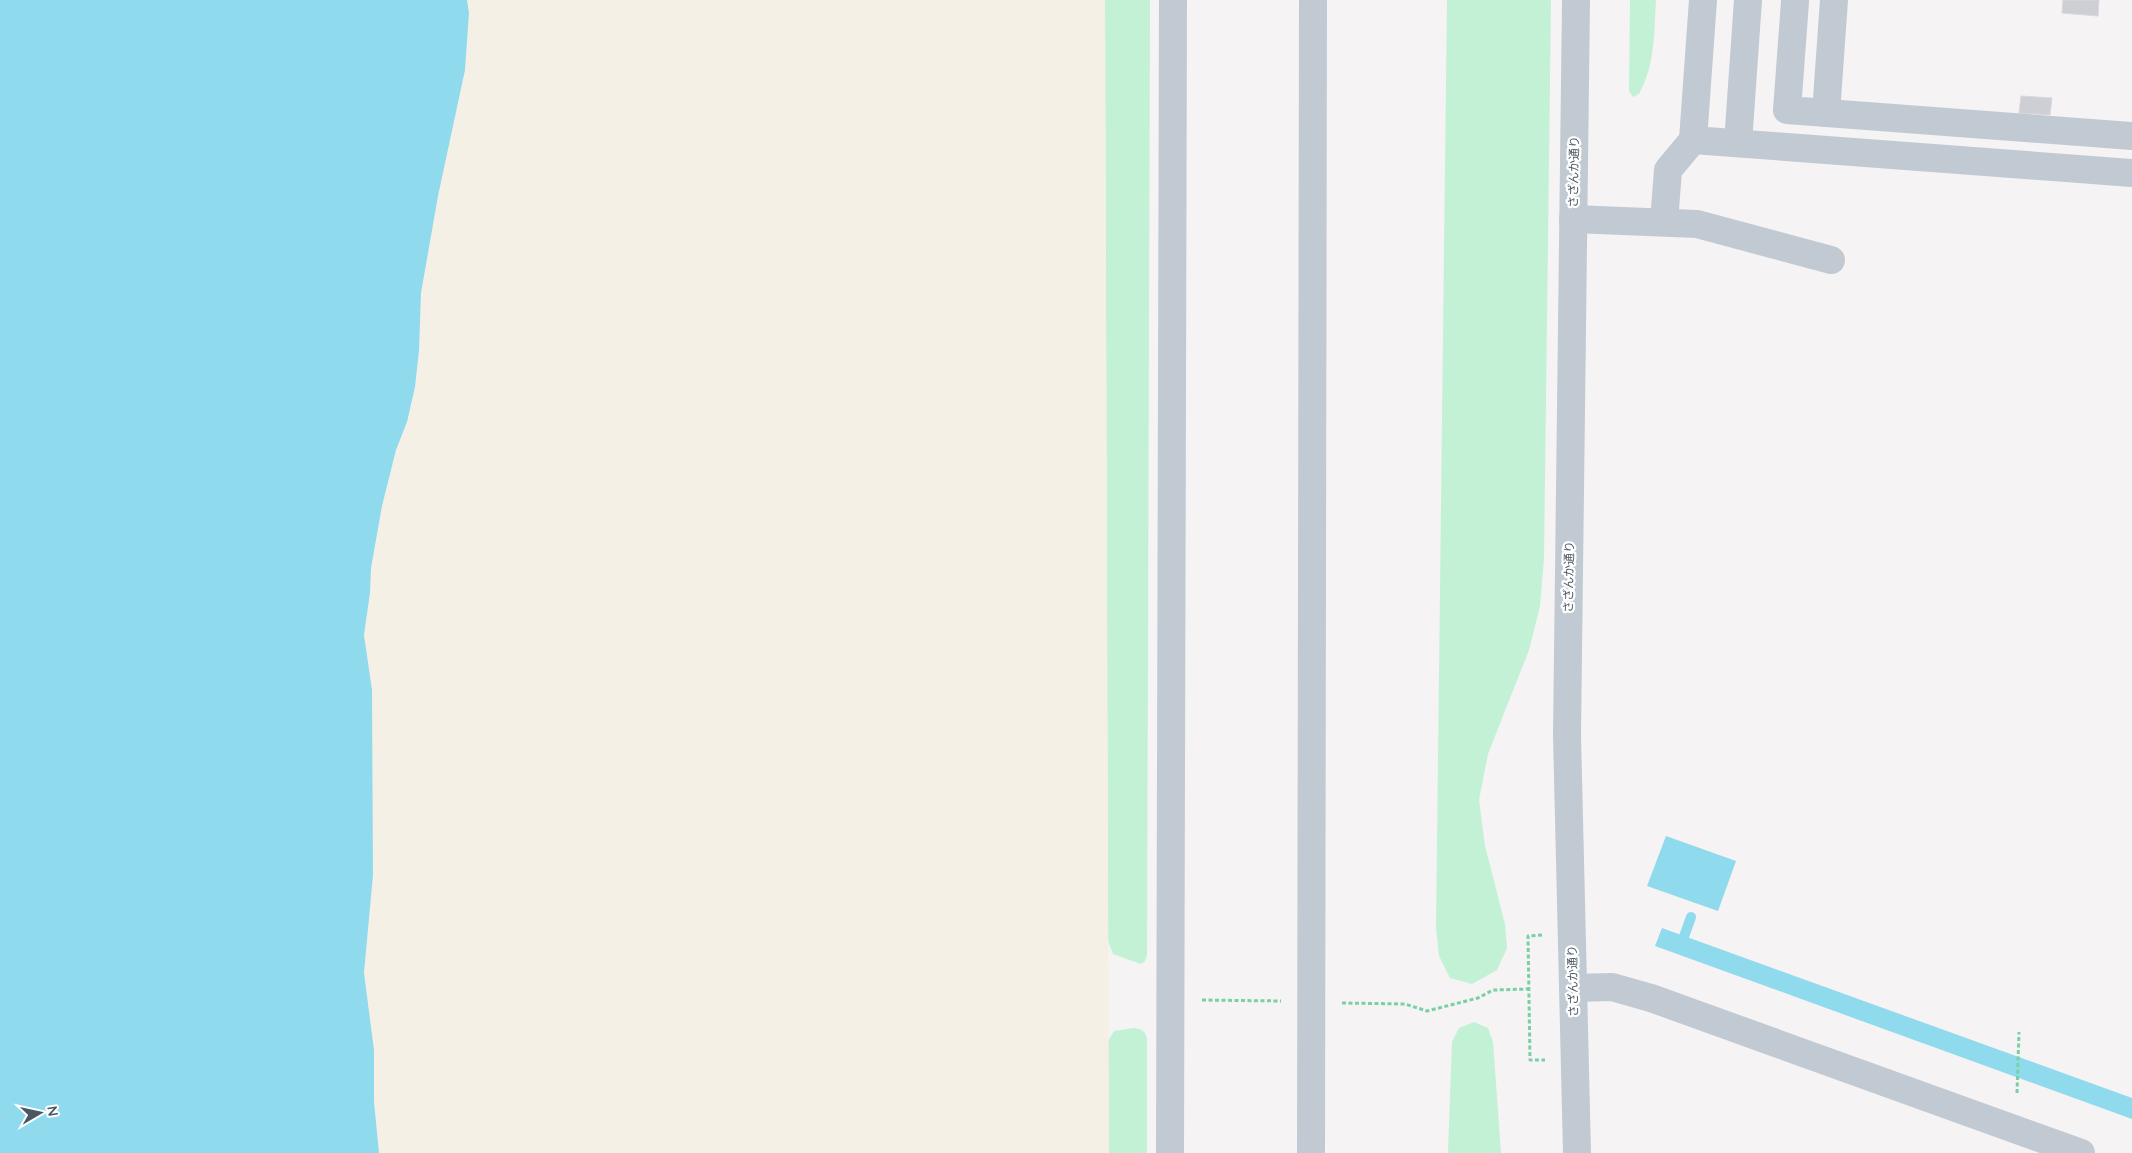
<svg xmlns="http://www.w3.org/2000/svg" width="2132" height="1153" font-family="Quicksand,'Noto Sans JP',sans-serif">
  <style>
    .green { fill: #c3f1d5 }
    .sand { fill: #f5f0e5 }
    .water { fill: #90daee }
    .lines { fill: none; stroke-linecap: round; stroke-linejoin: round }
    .stream { stroke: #90daee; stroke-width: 10 }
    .building { fill: #cdcfd5; stroke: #d7d9de }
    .path { stroke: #7ad0a6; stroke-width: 3; stroke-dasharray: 4 2.5; stroke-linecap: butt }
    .minor { stroke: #c1cad2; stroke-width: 28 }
    .labels { text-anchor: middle; stroke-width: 4.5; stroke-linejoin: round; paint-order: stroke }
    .street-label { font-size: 12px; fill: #4a5661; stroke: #fff }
  </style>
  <rect width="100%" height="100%" fill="#f5f3f3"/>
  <!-- green -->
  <g class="green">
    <polygon points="1105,0 1150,0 1147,955 1145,961 1141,964 1113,954 1108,941"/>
    <polygon points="1447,0 1551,0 1544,558 1540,606 1529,650 1488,754 1479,800 1485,846 1505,924 1507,948 1497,970 1472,984 1450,978 1439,956 1436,928"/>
    <path d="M1630,0H1656C1654,33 1655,65 1639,94L1633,97L1629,91Z"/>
    <polygon points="1474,1022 1488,1028 1493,1042 1501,1153 1448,1153 1452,1042 1459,1028"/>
    <path d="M1134,1028C1142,1029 1145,1031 1147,1039V1153H1109L1108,1041L1114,1031Z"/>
  </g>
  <!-- sand -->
  <polygon class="sand" points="467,0 1105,0 1109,1153 379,1153 374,1102 374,1050 364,973 373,875 372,690 364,635 370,593 371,568 382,506 396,450 407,422 415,387 419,351 421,293 438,196 465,70 469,13"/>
  <!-- water -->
  <g class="water">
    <polygon points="0,0 467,0 469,13 465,70 438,196 421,293 419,351 415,387 407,422 396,450 382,506 371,568 370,593 364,635 372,690 373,875 364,973 374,1050 374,1102 379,1153 0,1153"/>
    <polygon points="1666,836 1736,861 1718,911 1647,886"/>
    <polygon points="1662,928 2132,1098 2132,1119 1655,946"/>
  </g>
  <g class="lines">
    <!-- stream -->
    <polyline class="stream" points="1681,945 1691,917"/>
  </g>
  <!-- building -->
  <g class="building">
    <polygon points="2063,0 2099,0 2098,16 2062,13"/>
    <polygon points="2021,96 2052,98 2050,115 2019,113"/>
  </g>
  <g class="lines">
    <!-- path -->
    <g class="path">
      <polyline points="1542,935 1528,936 1530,1060 1545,1060"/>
      <polyline points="1202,1000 1281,1001"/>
      <polyline points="1342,1003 1405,1004 1427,1011 1478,998 1493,990 1529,989"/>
      <polyline points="2017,1093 2019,1032"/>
    </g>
    <!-- minor -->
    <g class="minor">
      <polyline points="1576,0 1567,735 1577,1153"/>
      <polyline points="1703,0 1693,140 2132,173"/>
      <polyline points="1795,2 1787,110 2132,136"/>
      <polyline points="1826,113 1834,0"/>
      <polyline points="1738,143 1748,0"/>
      <polyline points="1573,219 1697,224 1831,260"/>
      <polyline points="1664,222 1668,170 1693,140"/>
      <polyline points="1573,988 1612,987 1651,998 2081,1153"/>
      <polyline points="1170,1153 1173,0"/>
      <polyline points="1311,1153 1313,0"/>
    </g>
  </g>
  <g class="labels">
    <!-- street labels -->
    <g class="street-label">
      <text transform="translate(1574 172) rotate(-89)" y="4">さざんか通り</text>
      <text transform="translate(1569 577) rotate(-89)" y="4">さざんか通り</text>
      <text transform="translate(1573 981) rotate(-91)" y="4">さざんか通り</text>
    </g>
  </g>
  <!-- north arrow -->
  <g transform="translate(40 1113) rotate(81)" stroke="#ffffff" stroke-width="4" paint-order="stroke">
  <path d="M0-4L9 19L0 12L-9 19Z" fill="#4a5661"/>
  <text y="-8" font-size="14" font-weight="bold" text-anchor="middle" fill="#4a5661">N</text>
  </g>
</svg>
